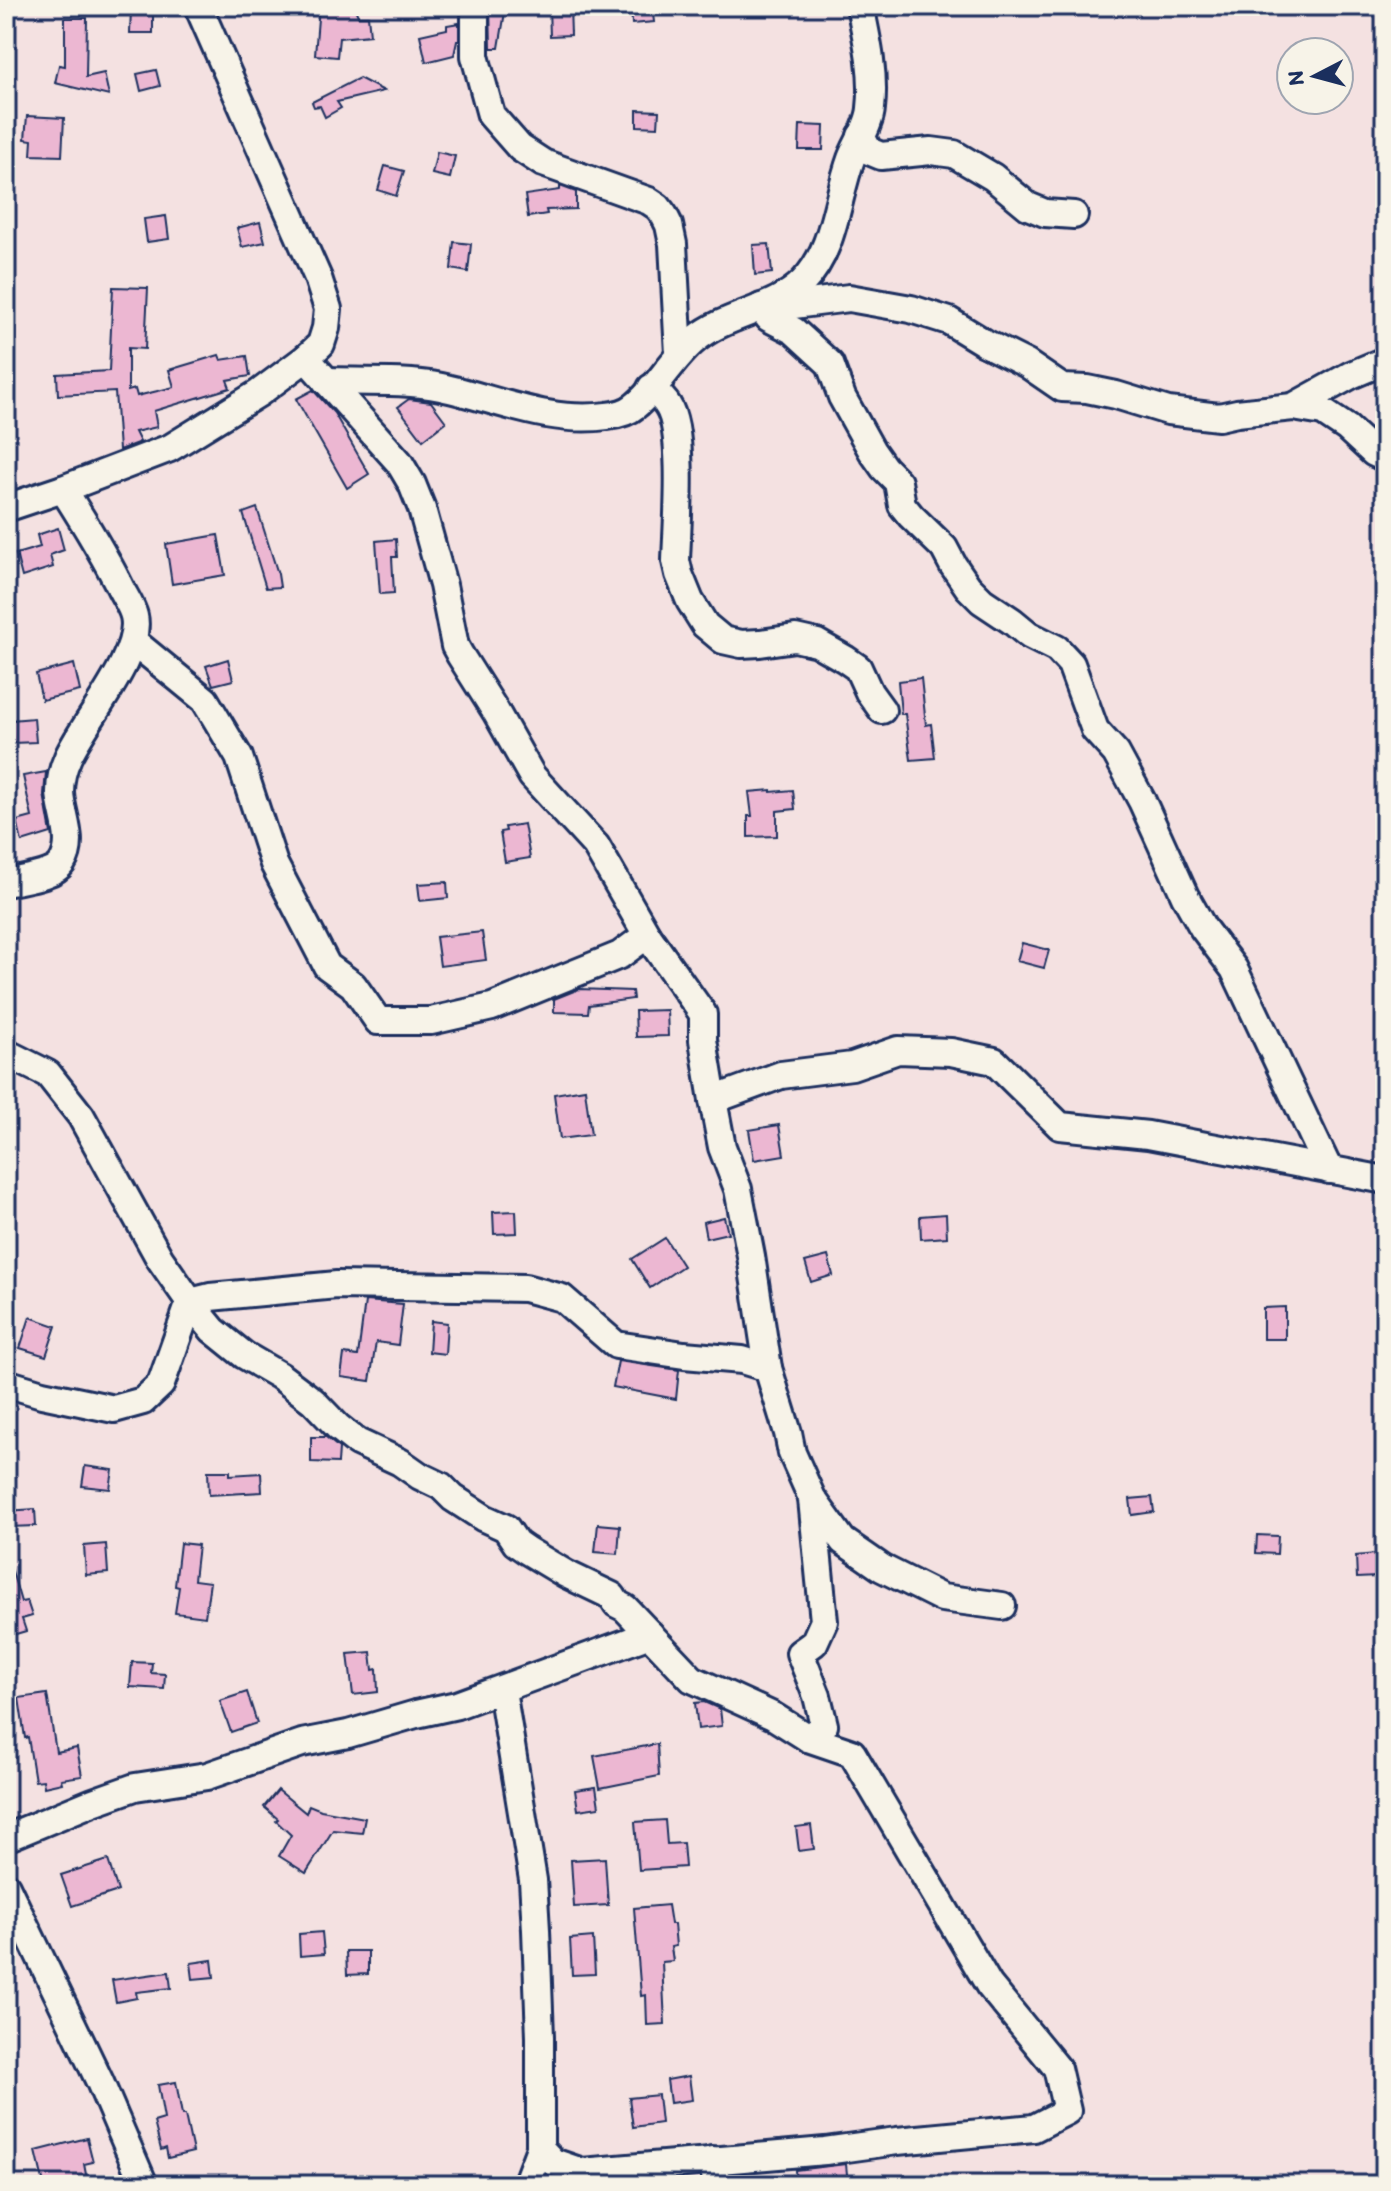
<svg xmlns="http://www.w3.org/2000/svg" width="1391" height="2191" font-family="Itim,sans-serif">
  <style>
    .building { fill: #ecb7d2; stroke: #1b2f5e; stroke-width: 2 }
    .lines { fill: none; stroke-linecap: round; stroke-linejoin: round }
    .minor-casing { stroke: #1b2f5e; stroke-width: 32 }
    .minor { stroke: #f7f3e8; stroke-width: 26 }
  </style>
  <rect width="100%" height="100%" fill="#f4e1e1"/>
  <filter id="ink" filterUnits="userSpaceOnUse"><feTurbulence type="fractalNoise" baseFrequency=".0125" numOctaves="2"/><feDisplacementMap in="SourceGraphic" scale="16" xChannelSelector="R" yChannelSelector="G"/><feConvolveMatrix kernelMatrix="1 2 1 2 8 2 1 2 1" color-interpolation-filters="sRGB"/></filter>
  <g filter="url(#ink)">
    <!-- building -->
    <g class="building">
      <polygon points="319,6 354,6 358,16 368,16 370,35 339,38 337,57 315,55"/>
      <polygon points="490,6 506,6 499,48 491,48"/>
      <polygon points="549,6 570,6 571,35 550,36"/>
      <polygon points="631,6 652,6 654,22 632,24"/>
      <polygon points="131,10 153,10 153,33 130,33"/>
      <polygon points="65,18 87,18 86,77 104,73 109,96 55,83 59,65 65,66"/>
      <polygon points="459,23 459,41 457,41 454,55 426,62 420,35 447,29 447,25"/>
      <polygon points="156,70 160,86 141,91 137,74"/>
      <polygon points="359,78 384,91 337,102 341,108 325,117 320,106 314,107 312,102"/>
      <polygon points="637,110 659,111 658,127 637,126"/>
      <polygon points="27,116 64,118 62,156 31,155 32,140 25,139"/>
      <polygon points="800,125 824,126 823,150 799,150"/>
      <polygon points="437,152 455,156 450,178 432,174"/>
      <polygon points="385,166 404,171 396,196 378,190"/>
      <polygon points="560,186 576,192 576,209 546,210 547,214 528,217 525,195 560,190"/>
      <polygon points="166,216 169,239 147,242 144,219"/>
      <polygon points="260,222 265,242 242,247 237,228"/>
      <polygon points="454,242 471,244 468,272 451,269"/>
      <polygon points="769,244 772,273 755,275 753,245"/>
      <polygon points="113,287 148,288 145,349 128,348 128,391 135,389 137,396 174,387 169,370 219,355 221,360 247,356 250,376 227,380 230,388 154,411 157,427 135,432 140,442 119,450 115,392 58,395 57,374 109,371"/>
      <polygon points="313,390 334,413 369,474 347,488 296,399"/>
      <polygon points="409,399 431,402 446,422 423,440 398,407"/>
      <polygon points="257,508 278,574 280,587 266,588 243,513"/>
      <polygon points="58,528 64,550 50,555 53,567 22,577 16,554 40,547 37,535"/>
      <polygon points="218,535 225,575 172,584 166,544"/>
      <polygon points="396,539 397,557 392,557 394,593 380,594 376,541"/>
      <polygon points="228,659 233,680 213,685 206,666"/>
      <polygon points="74,664 80,691 42,700 36,674"/>
      <polygon points="921,678 926,725 931,724 935,758 911,760 905,714 901,714 898,681"/>
      <polygon points="34,718 36,742 13,743 11,720"/>
      <polygon points="46,772 44,794 51,833 22,842 17,821 32,817 23,776"/>
      <polygon points="771,790 771,792 793,790 795,809 777,811 777,836 748,837 748,816 752,816 749,792"/>
      <polygon points="524,824 530,858 505,862 500,832 506,831 505,827"/>
      <polygon points="447,882 448,898 420,901 418,884"/>
      <polygon points="482,932 486,960 440,966 436,937"/>
      <polygon points="1022,943 1049,950 1044,968 1017,961"/>
      <polygon points="579,989 632,991 633,999 589,1005 588,1013 554,1012 554,999"/>
      <polygon points="667,1010 668,1036 636,1037 635,1011"/>
      <polygon points="585,1089 591,1135 560,1139 554,1094"/>
      <polygon points="779,1125 784,1155 754,1160 749,1130"/>
      <polygon points="516,1211 517,1233 494,1234 493,1212"/>
      <polygon points="946,1214 947,1237 921,1239 920,1216"/>
      <polygon points="724,1217 728,1233 706,1238 703,1222"/>
      <polygon points="665,1238 683,1266 650,1288 632,1259"/>
      <polygon points="828,1256 833,1275 811,1282 805,1262"/>
      <polygon points="365,1301 403,1304 398,1345 376,1342 370,1381 341,1377 344,1354 358,1356"/>
      <polygon points="1285,1307 1285,1339 1263,1339 1263,1308"/>
      <polygon points="30,1317 56,1326 46,1356 20,1348"/>
      <polygon points="431,1321 447,1323 445,1354 429,1352"/>
      <polygon points="618,1361 679,1370 676,1399 613,1387"/>
      <polygon points="311,1437 326,1437 339,1448 338,1463 311,1462"/>
      <polygon points="85,1466 113,1470 110,1489 82,1486"/>
      <polygon points="208,1471 230,1471 230,1475 261,1473 262,1492 209,1495"/>
      <polygon points="1152,1497 1154,1512 1132,1515 1130,1499"/>
      <polygon points="35,1509 36,1526 8,1527 7,1511"/>
      <polygon points="598,1524 620,1526 618,1554 595,1552"/>
      <polygon points="1257,1535 1278,1536 1277,1554 1256,1553"/>
      <polygon points="180,1543 198,1545 194,1580 210,1582 205,1617 175,1613 179,1587 175,1586"/>
      <polygon points="106,1544 108,1573 86,1575 84,1546"/>
      <polygon points="1375,1554 1377,1577 1357,1578 1356,1556"/>
      <polygon points="10,1564 21,1602 27,1601 32,1616 22,1619 26,1631 6,1637 6,1565"/>
      <polygon points="371,1652 373,1670 377,1669 378,1692 353,1695 348,1654"/>
      <polygon points="132,1662 152,1663 151,1673 165,1674 164,1689 130,1687"/>
      <polygon points="247,1692 257,1723 231,1732 220,1701"/>
      <polygon points="47,1694 56,1752 77,1748 82,1776 61,1779 62,1783 44,1787 43,1780 35,1781 28,1737 25,1738 19,1698"/>
      <polygon points="704,1702 720,1709 722,1726 698,1729 695,1703"/>
      <polygon points="657,1744 659,1776 600,1788 594,1756"/>
      <polygon points="596,1787 599,1807 578,1810 575,1790"/>
      <polygon points="278,1790 306,1813 309,1805 321,1810 365,1818 362,1833 333,1830 306,1873 279,1856 291,1835 276,1821 278,1819 264,1807"/>
      <polygon points="665,1820 667,1844 683,1843 685,1867 639,1870 635,1822"/>
      <polygon points="811,1825 814,1849 799,1851 796,1827"/>
      <polygon points="605,1858 608,1905 574,1907 571,1860"/>
      <polygon points="108,1860 118,1891 72,1906 61,1875"/>
      <polygon points="668,1905 671,1924 674,1924 676,1946 671,1947 673,1961 662,1962 665,2024 647,2025 646,1995 641,1996 634,1908"/>
      <polygon points="322,1932 324,1954 300,1956 299,1934"/>
      <polygon points="593,1937 595,1974 572,1975 570,1939"/>
      <polygon points="346,1951 368,1951 368,1974 347,1975"/>
      <polygon points="212,1960 214,1977 193,1979 191,1963"/>
      <polygon points="169,1972 171,1988 136,1992 137,1998 116,2002 112,1980"/>
      <polygon points="689,2076 692,2100 670,2103 667,2080"/>
      <polygon points="176,2082 182,2115 185,2115 193,2152 168,2158 166,2148 161,2150 154,2122 164,2119 158,2085"/>
      <polygon points="658,2095 661,2123 633,2127 629,2098"/>
      <polygon points="87,2138 93,2162 84,2164 88,2185 44,2185 36,2151"/>
      <polygon points="846,2164 848,2185 796,2185 795,2170"/>
    </g>
    <g class="lines">
      <!-- minor casing -->
      <g class="minor-casing">
        <g id="minor">
          <polyline points="473,6 475,13 475,56 491,115 520,148 543,163 649,201 658,207 664,215 669,225 673,244 679,354"/>
          <polyline points="861,136 869,151 881,156 931,151 954,154 993,177 1028,206 1045,213 1074,215"/>
          <polyline points="761,307 769,318 794,331 830,364 842,397 872,451 884,468 898,482 902,505 911,516 944,548 953,565 968,587 982,601 1012,621 1029,635 1057,649 1071,664 1095,730 1116,753 1142,801 1185,896 1203,928 1234,969 1329,1170"/>
          <polyline points="770,308 849,298 911,309 949,321 985,343 1027,364 1062,388 1087,389 1116,395 1168,411 1219,417 1237,413 1293,407 1323,412 1347,428 1374,453 1385,458"/>
          <polyline points="306,358 399,462 412,484 422,509 443,585 455,646 460,655 496,712 532,776 596,846 647,935 703,1014 703,1040 713,1100 722,1147 738,1189 751,1256 768,1368 788,1433 792,1453 812,1498 843,1541 882,1568 942,1598 1002,1606"/>
          <path d="M326,381C361,382 408,380 441,387C497,399 549,424 607,416C616,415 628,412 635,406C658,388 672,358 696,339C728,313 774,311 803,282C835,249 836,200 851,159C857,143 870,125 871,108C875,75 867,39 860,6"/>
          <path d="M651,388C657,393 664,399 668,406C685,432 677,528 676,561L679,574L690,601L705,625L723,640L741,644L760,643L795,638L817,643L845,659L858,668L869,692L882,710"/>
          <polyline points="1293,407 1351,375 1382,362"/>
          <polyline points="6,508 63,489 170,448 259,393 306,358 321,344 326,328 328,309 318,278 198,6"/>
          <polyline points="133,641 205,700 239,757 274,864 327,966 353,985 378,1021 431,1021 492,1007 620,955 647,935"/>
          <path d="M6,883C21,879 54,876 62,863C76,841 61,815 60,792C60,780 63,768 68,757C84,721 143,654 134,616C132,607 125,597 121,589C104,554 84,522 63,489"/>
          <polyline points="6,1053 48,1074 81,1116 160,1259 190,1302 213,1330 244,1355 280,1376 313,1401 338,1427 357,1442 400,1462 420,1476 441,1486 453,1498 484,1518 506,1528 516,1543 526,1550 566,1574 612,1596 617,1604 625,1608 692,1679 773,1716 808,1738 852,1753 989,1985 1057,2068 1067,2111 1034,2128 897,2141 825,2151 582,2172 553,2162 540,2148"/>
          <polyline points="713,1100 781,1075 852,1066 898,1050 951,1052 994,1061 1060,1126 1148,1135 1385,1180"/>
          <polyline points="6,1383 42,1394 114,1409 143,1401 161,1384 190,1302 210,1297 337,1285 525,1288 562,1298 616,1345 684,1355 742,1360 768,1368"/>
          <polyline points="502,1690 533,1880 536,1930 540,2037 540,2148 526,2185"/>
          <polyline points="808,1738 824,1725 817,1696 800,1653 814,1643 824,1621 812,1499"/>
          <polyline points="6,1838 93,1802 135,1787 207,1776 302,1743 348,1734 416,1714 457,1705 650,1634"/>
          <polyline points="6,1886 100,2082 144,2185"/>
          <polyline points="712,2160 717,2185"/>
        </g>
      </g>
      <!-- minor -->
      <use href="#minor" class="minor"/>
    </g>
  </g>
  <!-- margin -->
  <rect width="1391" height="2191" fill="none" stroke="#f7f3e8" stroke-width="32"/>
  <rect x="16" y="16" width="1359" height="2159" fill="none" stroke="#1b2f5e" stroke-width="3" filter="url(#ink)"/>
  <!-- north arrow -->
  <g transform="translate(1315 76) rotate(264)"><circle r="38" fill="#f7f3e8" stroke="#9fa5b1" stroke-width="2"/>
  <path d="M0-6L14 30L0 20L-14 30Z" fill="#1b2f5e"/>
  <text y="-12" font-size="22" font-weight="bold" text-anchor="middle" fill="#1b2f5e">N</text>
  </g>
</svg>
